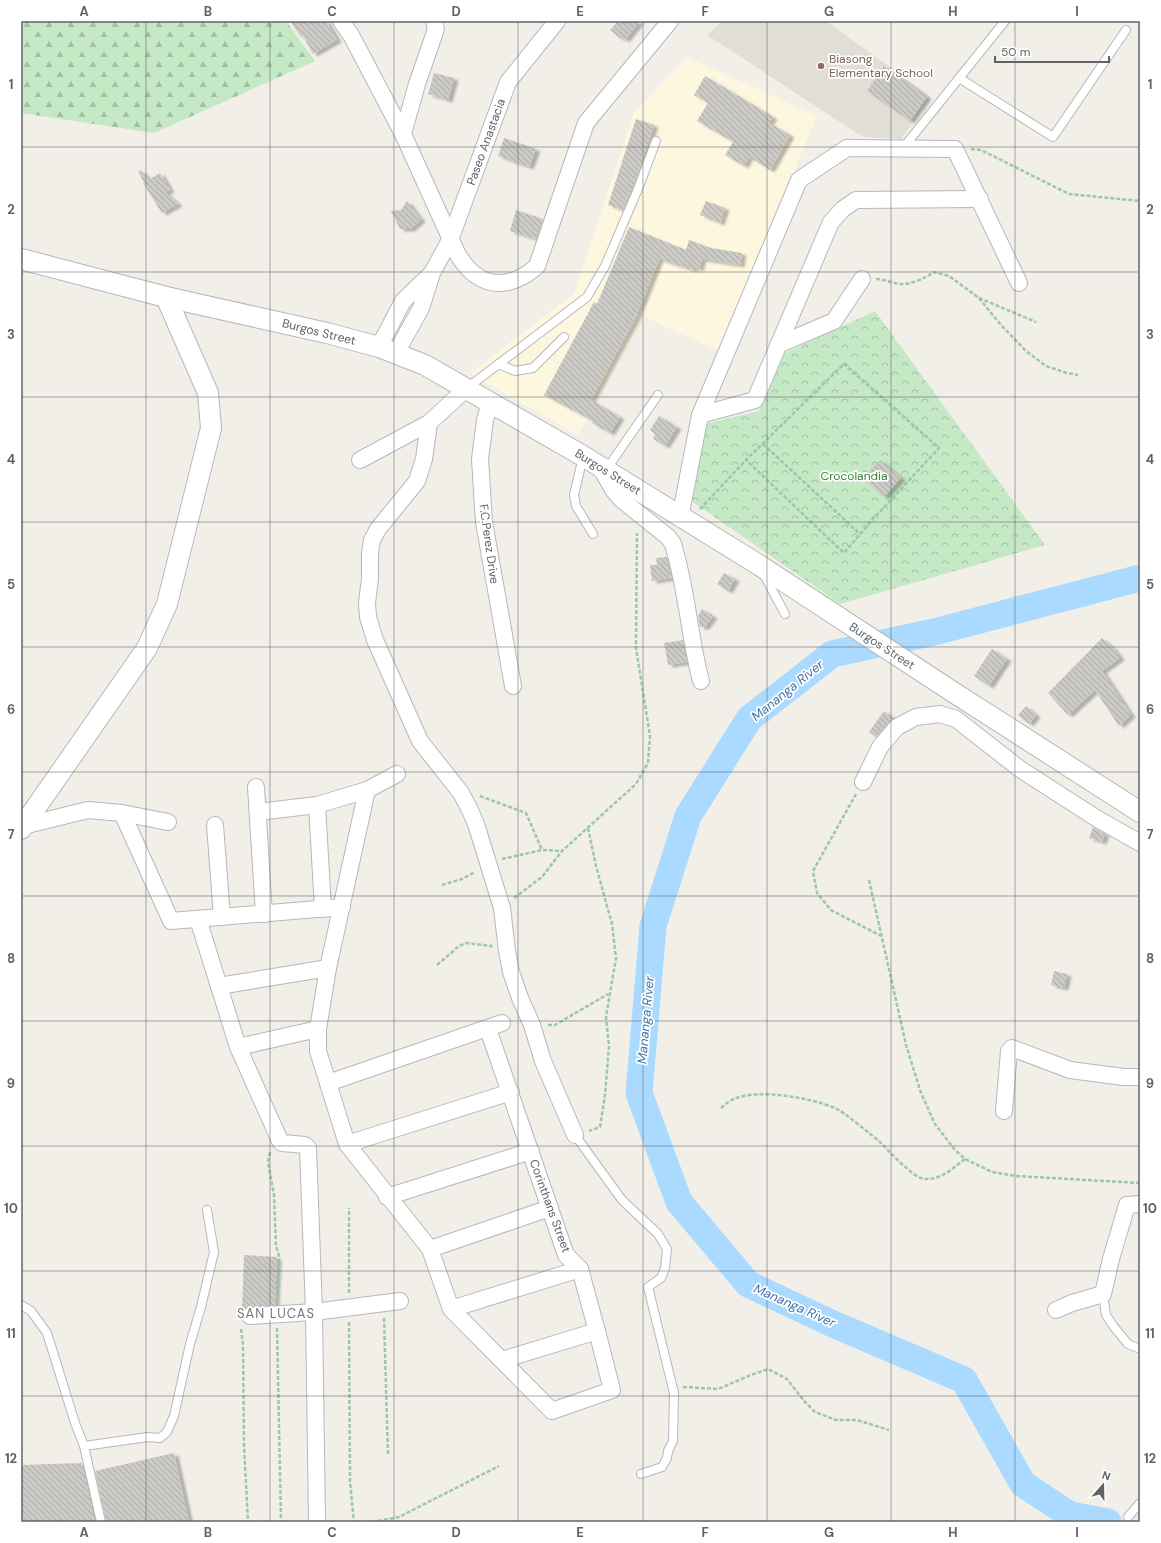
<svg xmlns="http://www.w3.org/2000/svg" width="1161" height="1543" font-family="'DM Sans',sans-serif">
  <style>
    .commercial { fill: #fef7e0 }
    .education { fill: #e1ded6 }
    .forest { fill: url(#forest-firs) }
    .park { fill: url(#park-crowns) }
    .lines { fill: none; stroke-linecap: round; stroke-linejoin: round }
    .river { stroke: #aadaff; stroke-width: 27 }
    .building { fill: url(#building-back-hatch); filter: url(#shadow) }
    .service-casing { stroke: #b5b8bc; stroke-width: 10 }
    .minor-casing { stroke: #b5b8bc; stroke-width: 18 }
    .tertiary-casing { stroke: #b5b8bc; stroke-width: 22 }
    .path { stroke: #9cc7a9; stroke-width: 2.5; stroke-dasharray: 4 2; stroke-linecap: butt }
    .service { stroke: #fff; stroke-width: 8 }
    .minor { stroke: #fff; stroke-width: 16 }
    .tertiary { stroke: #fff; stroke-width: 20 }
    .grid { fill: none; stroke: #5f6368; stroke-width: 1; stroke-opacity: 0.55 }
    .education-dot { fill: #8d6e63; stroke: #fff; stroke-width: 1.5 }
    .labels { text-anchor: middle; stroke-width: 3.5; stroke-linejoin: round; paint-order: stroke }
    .education-label { font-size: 12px; fill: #785e54; stroke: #fff; text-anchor: start }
    .street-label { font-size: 12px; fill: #5f6368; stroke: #fff }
    .park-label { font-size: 12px; fill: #348238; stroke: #fff }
    .water-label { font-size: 13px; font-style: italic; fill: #4174aa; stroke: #fff }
    .neighbourhood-label { font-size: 13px; letter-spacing: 1px; fill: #70757a; stroke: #fff }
    .neatline { fill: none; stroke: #5f6368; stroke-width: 1.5 }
    .grid-label { font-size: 13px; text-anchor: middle; font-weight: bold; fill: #5f6368 }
  </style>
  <defs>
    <pattern id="forest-firs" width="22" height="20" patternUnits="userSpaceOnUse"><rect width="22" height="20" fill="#c5e8c5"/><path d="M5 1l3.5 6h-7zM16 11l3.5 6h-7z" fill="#a3c0a4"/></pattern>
    <pattern id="park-crowns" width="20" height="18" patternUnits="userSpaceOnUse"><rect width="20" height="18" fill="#c5e8c5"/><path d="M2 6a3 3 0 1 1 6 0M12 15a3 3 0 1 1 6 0" fill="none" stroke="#a3c0a4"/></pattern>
    <pattern id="building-back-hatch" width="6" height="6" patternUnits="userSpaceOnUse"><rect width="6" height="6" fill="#cccac5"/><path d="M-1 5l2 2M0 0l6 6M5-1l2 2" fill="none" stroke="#a9a8a4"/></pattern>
    <filter id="shadow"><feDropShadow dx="4.5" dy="2.5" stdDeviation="1" flood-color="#0004"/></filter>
  </defs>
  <rect width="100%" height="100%" fill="#f1efe8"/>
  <!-- commercial -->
  <polygon class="commercial" points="687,57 817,116 719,351 643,316 578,435 471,374 500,350 574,294 634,112"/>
  <!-- education -->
  <polygon class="education" points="722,21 826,21 931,97 901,139 863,137 707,35"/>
  <!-- forest -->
  <polygon class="forest" points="21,21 286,21 315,61 154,133 21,113"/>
  <!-- park -->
  <polygon class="park" points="875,311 1045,545 840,604 690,500 705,424 759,411 779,356"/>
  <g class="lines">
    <!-- river -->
    <polyline class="river" points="1108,1522 1070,1515 1023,1484 964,1380 833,1324 748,1284 679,1202 639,1093 653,926 688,816 749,719 832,654 934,632 1140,578"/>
  </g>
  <!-- building -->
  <g class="building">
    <polygon points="290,21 326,21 337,40 313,54 303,36 301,37"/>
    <polygon points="618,21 640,21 625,40 622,37 621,39 610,30"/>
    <polygon points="884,66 927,97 910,121 867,91"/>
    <polygon points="434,73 454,78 448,100 428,94"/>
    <polygon points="705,76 773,117 769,123 790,135 770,170 749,157 744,166 725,155 733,142 697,121 708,103 694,95"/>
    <polygon points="636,119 654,125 638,173 623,210 608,205"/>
    <polygon points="504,138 536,149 529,167 498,156"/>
    <polygon points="140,170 150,179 160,173 170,190 165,192 178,204 162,213 143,183 144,182 138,172"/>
    <polygon points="407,201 421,220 410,229 400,229 391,211 401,210"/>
    <polygon points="706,201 725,208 720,223 700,215"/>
    <polygon points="516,210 543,219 536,239 510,231"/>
    <polygon points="629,227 686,250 689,240 711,248 742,253 740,265 702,259 699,269 694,267 693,270 659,259 636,317 591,400 620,417 610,433 592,423 593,421 544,395 594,302 597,304"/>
    <polygon points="659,416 677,427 665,446 653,439 655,434 650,430"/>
    <polygon points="880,460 901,478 884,497 863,478"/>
    <polygon points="667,557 672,578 652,581 650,565 657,565 656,558"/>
    <polygon points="724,573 735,579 728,591 717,584"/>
    <polygon points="702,609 713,616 705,627 700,627 698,616"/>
    <polygon points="1102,638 1113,648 1120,658 1102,671 1131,715 1119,726 1095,690 1068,715 1048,693"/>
    <polygon points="683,640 687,662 668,665 664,643"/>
    <polygon points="992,649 1007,659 989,686 974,676"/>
    <polygon points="1026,706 1036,715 1029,724 1018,715"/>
    <polygon points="884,711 893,718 876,737 869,732"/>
    <polygon points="1093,827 1105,834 1102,842 1089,838"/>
    <polygon points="1054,971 1067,974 1064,988 1051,985"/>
    <polygon points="244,1255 277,1257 275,1305 249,1307 242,1311"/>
    <polygon points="174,1453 189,1522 106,1522 95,1471"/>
    <polygon points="82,1463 95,1522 21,1522 21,1465"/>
  </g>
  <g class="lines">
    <!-- service casing -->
    <g class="service-casing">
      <g id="service">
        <polyline points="959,78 1053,137 1126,30"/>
        <polyline points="903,148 1005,21"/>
        <polyline points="499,364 515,371 533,368 564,337"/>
        <polyline points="467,388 587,297 605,266 638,189 656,141"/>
        <polyline points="583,457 574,495 576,506 593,534"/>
        <polyline points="606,470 658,395"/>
        <polyline points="763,573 785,614"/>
        <polyline points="575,1135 622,1200 658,1234 667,1249 665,1268 661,1278 648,1287 674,1393 673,1441 668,1451 667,1458 662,1467 641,1474"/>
        <polyline points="1103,1294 1106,1315 1114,1327 1128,1344 1140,1349"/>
        <polyline points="21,1305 31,1311 47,1333 75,1423 84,1446 101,1522"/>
        <polyline points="84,1446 148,1437 160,1438 167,1432 174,1416 190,1344 201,1307 214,1252 207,1210"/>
        <polyline points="1128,1517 1140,1503"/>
      </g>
    </g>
    <!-- minor casing -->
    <g class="minor-casing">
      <g id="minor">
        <path d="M341,21L351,35L403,134L458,255C463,263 469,271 477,276C497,290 521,281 537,266L586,123L670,21"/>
        <polyline points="403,134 417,84 436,29 434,21"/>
        <polyline points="778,345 834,321 862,279"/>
        <polyline points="379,347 403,301 431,274"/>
        <polyline points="396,353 421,308 432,273 450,240 508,82 557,21"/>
        <polyline points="490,402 485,420 480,459 484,522 513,686"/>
        <polyline points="700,415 755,400 831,222 843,209 856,200 980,199"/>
        <polyline points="429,423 424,459 417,481 378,529 372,540 370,553 370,578 367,603 368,617 375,640 420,741 461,793 469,808 476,824 502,908 507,951 511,972 520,998 532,1025 543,1061 575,1135"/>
        <polyline points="360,460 429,423 467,388"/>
        <path d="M600,467L614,491L622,500L668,537L673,544C687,589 689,636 701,681"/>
        <polyline points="680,518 700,415 799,180 847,148 955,149 1019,283"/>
        <polyline points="863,782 880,747 897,727 916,717 940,714 956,719 1020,769 1096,818 1140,843"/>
        <polyline points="256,787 264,914"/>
        <polyline points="367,790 328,968 318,1029 318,1051 347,1144 430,1249 451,1309 552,1411 612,1390 597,1331 580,1269 566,1255 488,1029"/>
        <polyline points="317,805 323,909"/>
        <polyline points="258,812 317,805 367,790 397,774"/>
        <polyline points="122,813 171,921 342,907"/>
        <polyline points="215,825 222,917"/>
        <polyline points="23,826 88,810 122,813 168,822"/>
        <polyline points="198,919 238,1047 280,1141 282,1143 305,1145 308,1148 314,1312 317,1522"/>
        <polyline points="219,986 328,968"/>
        <polyline points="238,1047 318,1029"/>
        <polyline points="328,1083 502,1023"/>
        <polyline points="1004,1111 1009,1051 1012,1048 1070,1070 1124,1077 1140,1077"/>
        <polyline points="347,1144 511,1092"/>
        <polyline points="387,1197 531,1151"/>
        <polyline points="430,1249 550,1208"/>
        <polyline points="451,1309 580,1269"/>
        <polyline points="1056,1310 1072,1303 1103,1294 1111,1259 1127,1205 1140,1204"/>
        <polyline points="250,1316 314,1312 400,1301"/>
        <polyline points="502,1360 597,1331"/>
      </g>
    </g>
    <!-- tertiary casing -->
    <g class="tertiary-casing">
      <g id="tertiary">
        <polyline points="21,259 166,297 327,333 379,347 425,365 583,456 759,565 953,692 1140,812"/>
        <polyline points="21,829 147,648 167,604 211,428 208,393 166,297"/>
      </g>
    </g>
    <!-- path -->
    <g class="path">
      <polyline points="971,149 981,150 1069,194 1140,201"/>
      <path d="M876,279C885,279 896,285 904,284C915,283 925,278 934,272L949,276L979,298L1001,325L1026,351L1046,366L1067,373L1078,375"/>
      <polyline points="979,298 1036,322"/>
      <polyline points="763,444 860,534"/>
      <polyline points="700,509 746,460 844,364 939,448 873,519 844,553 746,460"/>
      <polyline points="856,794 813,871 817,893 831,910 881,936"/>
      <polyline points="480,796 526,813 542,850"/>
      <polyline points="588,828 596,866 612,924 616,958 606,1017 609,1046 605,1095 600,1127 589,1131"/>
      <polyline points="502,859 542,850 561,851"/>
      <polyline points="869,880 906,1045 921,1093 935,1124 955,1150 965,1159 992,1172 1016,1176 1140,1183"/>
      <polyline points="442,885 462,879 475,872"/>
      <polyline points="514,898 542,877 562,851 636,784 648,763 650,736 636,648 637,533"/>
      <polyline points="437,965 459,946 466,943 491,946 492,945"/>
      <polyline points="548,1025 555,1025 608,994"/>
      <path d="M721,1108C725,1105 729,1101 734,1099C758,1088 811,1098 835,1108C844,1112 870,1134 879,1141C888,1150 914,1179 925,1179C941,1180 953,1168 965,1159"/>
      <polyline points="270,1152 268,1162 274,1195 276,1246 279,1256 277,1300"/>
      <polyline points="349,1293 349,1208"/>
      <polyline points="384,1318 388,1455"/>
      <polyline points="349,1322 350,1481 354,1522"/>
      <polyline points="277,1328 281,1522"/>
      <polyline points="241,1329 243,1345 244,1445 248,1522"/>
      <polyline points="683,1387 718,1389 751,1375 768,1369 787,1379 805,1402 815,1412 836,1420 857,1420 889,1430"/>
      <polyline points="372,1522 399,1517 499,1466"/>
    </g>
    <!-- service -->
    <use href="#service" class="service"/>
    <!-- minor -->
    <use href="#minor" class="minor"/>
    <!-- tertiary -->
    <use href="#tertiary" class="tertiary"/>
  </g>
  <!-- grid -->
  <path class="grid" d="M146,21V1522M270,21V1522M394,21V1522M518,21V1522M643,21V1522M767,21V1522M891,21V1522M1015,21V1522M21,147H1140M21,272H1140M21,397H1140M21,522H1140M21,647H1140M21,772H1140M21,896H1140M21,1021H1140M21,1146H1140M21,1271H1140M21,1396H1140"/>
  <!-- markers -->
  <circle class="education-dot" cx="821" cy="66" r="4"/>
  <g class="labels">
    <!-- education labels -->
    <g class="education-label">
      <text x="829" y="63">Biasong<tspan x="829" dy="14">Elementary School</tspan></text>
    </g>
    <!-- street labels -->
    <g class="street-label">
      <text transform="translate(486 142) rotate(-70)" y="4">Paseo Anastacia</text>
      <text transform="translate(319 332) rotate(14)" y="4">Burgos Street</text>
      <text transform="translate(608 472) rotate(32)" y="4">Burgos Street</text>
      <text transform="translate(489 544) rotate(82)" y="4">F.C.Perez Drive</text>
      <text transform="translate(882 646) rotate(33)" y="4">Burgos Street</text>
      <text transform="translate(550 1206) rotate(70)" y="4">Corinthans Street</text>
    </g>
    <!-- park labels -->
    <g class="park-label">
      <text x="854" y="480">Crocolandia</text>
    </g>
    <!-- water labels -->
    <g class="water-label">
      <text transform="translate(787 690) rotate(-39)" y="5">Mananga River</text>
      <text transform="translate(645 1020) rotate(-85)" y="5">Mananga River</text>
      <text transform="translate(795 1305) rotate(24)" y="5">Mananga River</text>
    </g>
    <!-- neighbourhood labels -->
    <g class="neighbourhood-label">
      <text x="276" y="1318">SAN LUCAS</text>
    </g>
  </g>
  <!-- border -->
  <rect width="1161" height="1543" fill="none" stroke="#ffffff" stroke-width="44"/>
  <!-- north arrow -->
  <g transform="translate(1103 1485) rotate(20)" stroke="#ffffff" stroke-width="3" paint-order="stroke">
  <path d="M0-3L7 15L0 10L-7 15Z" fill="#5f6368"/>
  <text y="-6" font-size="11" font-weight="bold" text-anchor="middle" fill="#5f6368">N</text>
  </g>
  <!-- scale -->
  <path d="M995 56v6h114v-6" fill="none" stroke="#5f6368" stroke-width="2"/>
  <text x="1001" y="56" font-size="12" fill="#5f6368" stroke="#ffffff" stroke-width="3" paint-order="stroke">50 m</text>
  <rect x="22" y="22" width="1117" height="1499" class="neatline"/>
  <g class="grid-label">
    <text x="84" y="16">A</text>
    <text x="208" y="16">B</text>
    <text x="332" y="16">C</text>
    <text x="456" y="16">D</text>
    <text x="580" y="16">E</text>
    <text x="705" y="16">F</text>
    <text x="829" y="16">G</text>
    <text x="953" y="16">H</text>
    <text x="1077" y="16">I</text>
    <text x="11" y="89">1</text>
    <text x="1150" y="89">1</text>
    <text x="11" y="214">2</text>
    <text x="1150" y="214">2</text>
    <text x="11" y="339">3</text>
    <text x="1150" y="339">3</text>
    <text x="11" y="464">4</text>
    <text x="1150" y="464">4</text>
    <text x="11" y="589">5</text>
    <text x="1150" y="589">5</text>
    <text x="11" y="714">6</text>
    <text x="1150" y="714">6</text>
    <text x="11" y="839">7</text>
    <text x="1150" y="839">7</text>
    <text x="11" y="963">8</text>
    <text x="1150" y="963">8</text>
    <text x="11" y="1088">9</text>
    <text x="1150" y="1088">9</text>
    <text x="11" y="1213">10</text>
    <text x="1150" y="1213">10</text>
    <text x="11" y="1338">11</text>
    <text x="1150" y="1338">11</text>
    <text x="11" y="1463">12</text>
    <text x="1150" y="1463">12</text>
    <text x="84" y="1537">A</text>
    <text x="208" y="1537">B</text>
    <text x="332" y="1537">C</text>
    <text x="456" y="1537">D</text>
    <text x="580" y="1537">E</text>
    <text x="705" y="1537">F</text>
    <text x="829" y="1537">G</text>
    <text x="953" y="1537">H</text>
    <text x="1077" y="1537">I</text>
  </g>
</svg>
